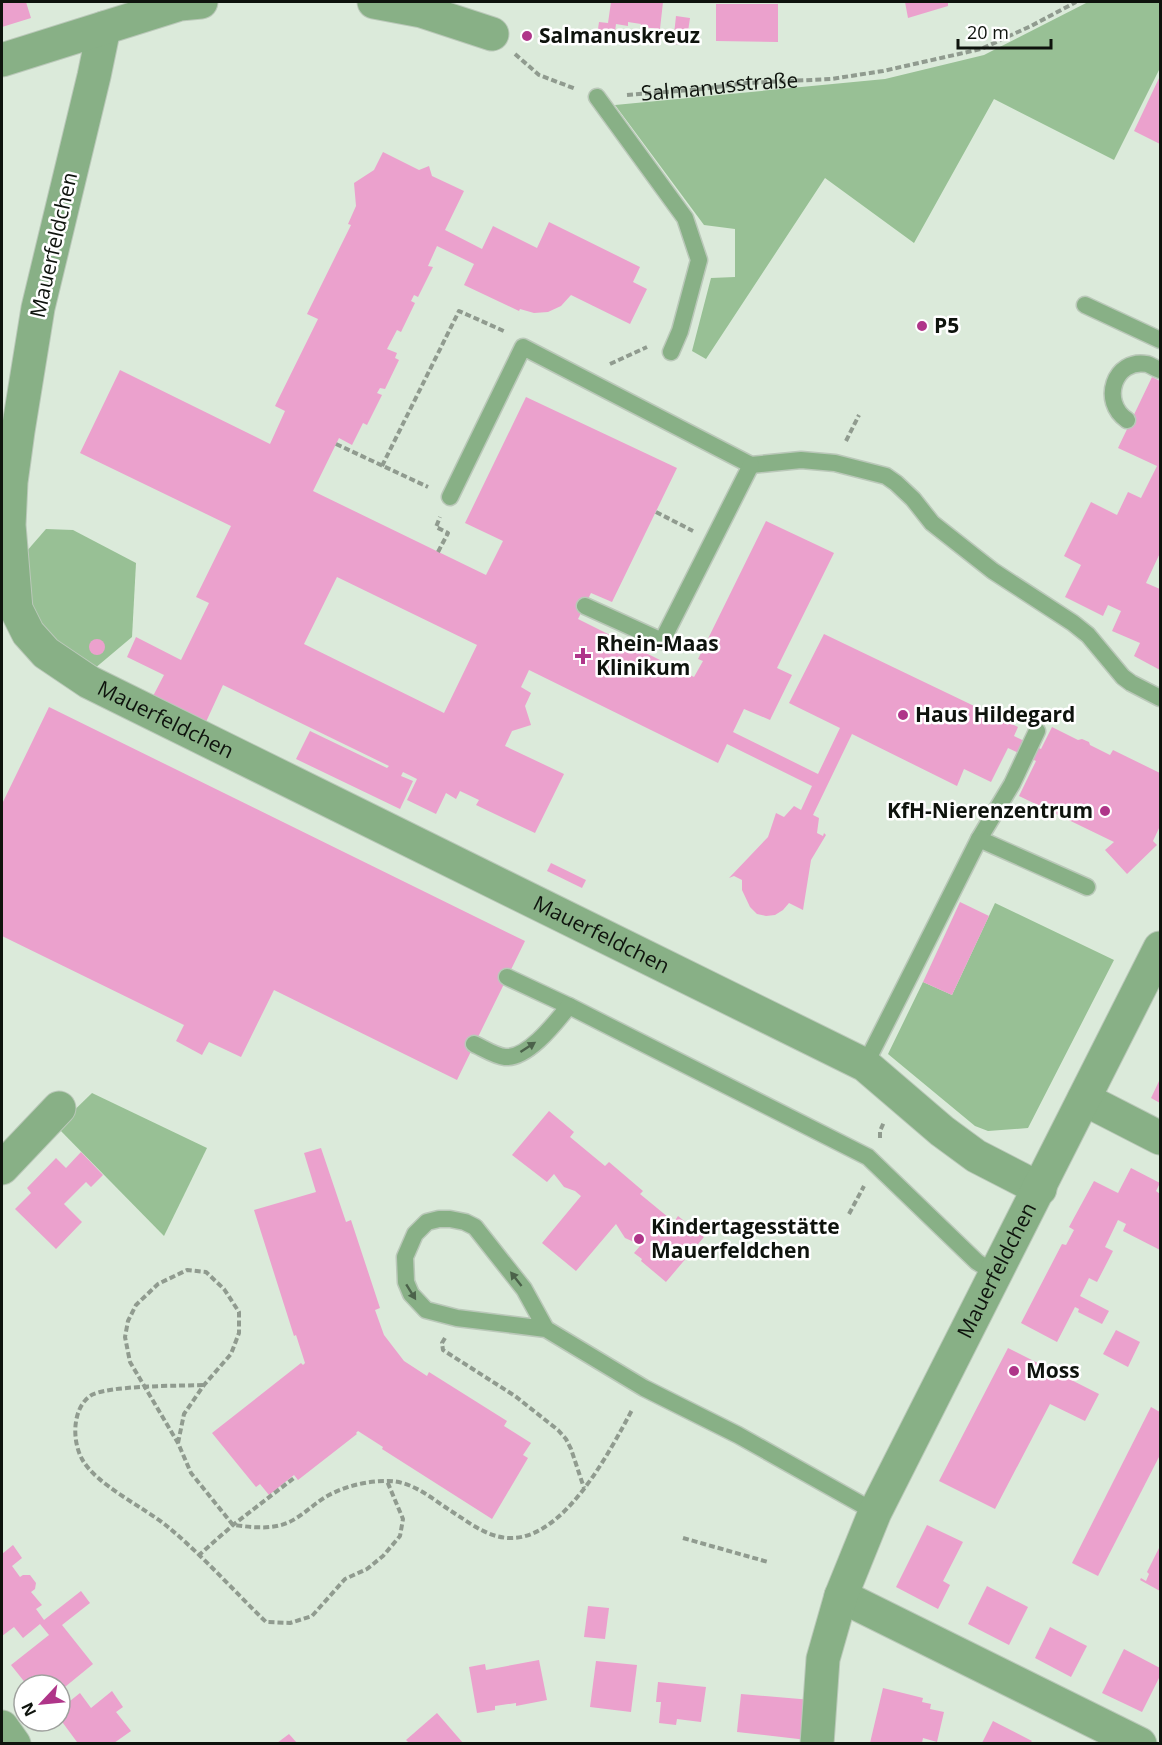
<svg xmlns="http://www.w3.org/2000/svg" width="1162" height="1745" font-family="'Open Sans',sans-serif">
  <style>
    .green { fill: #98c095 }
    .building { fill: #eba1cd; fill-rule: evenodd }
    .lines { fill: none; stroke-linecap: round; stroke-linejoin: round }
    .service-casing { stroke: #bac8b9; stroke-width: 19 }
    .minor-casing { stroke: #bac8b9; stroke-width: 35 }
    .path { stroke: #909b8f; stroke-width: 4; stroke-dasharray: 6 3; stroke-linecap: butt }
    .service { stroke: #88b086; stroke-width: 16 }
    .minor { stroke: #88b086; stroke-width: 33 }
    .oneway { fill: #4b624a }
    .poi-dot { fill: #af3589; stroke: #fff; stroke-width: 2 }
    .labels { text-anchor: middle; stroke-width: 5; stroke-linejoin: round; paint-order: stroke }
    .poi-label { font-size: 21px; font-weight: bold; fill: #0e130d; stroke: #fff; text-anchor: start }
    .street-label { font-size: 21px; fill: #0e130d; stroke: #fff }
  </style>
  <rect width="100%" height="100%" fill="#dbeada"/>
  <!-- green -->
  <g class="green">
    <polygon points="1088,2 1160,2 1160,68 1114,160 994,99 914,243 825,178 706,359 692,351 711,278 735,277 735,229 704,225 615,105 885,79 984,55"/>
    <polygon points="46,529 73,530 136,563 132,637 94,669 53,643 29,600 26,552"/>
    <polygon points="995,903 1114,960 1028,1128 988,1131 975,1126 888,1054 923,982 952,995"/>
    <polygon points="92,1093 207,1148 164,1236 57,1127"/>
  </g>
  <!-- building -->
  <g class="building">
    <polygon points="2,2 26,2 31,18 2,27"/>
    <polygon points="611,2 663,2 660,29 641,27 641,24 628,22 628,26 616,24 614,39 597,36 599,22 608,23"/>
    <polygon points="905,2 948,2 948,6 908,18"/>
    <polygon points="716,4 778,4 778,42 716,41"/>
    <polygon points="676,16 690,18 686,45 673,44"/>
    <polygon points="1160,76 1160,144 1134,131"/>
    <path d="M383,152L419,170L429,166L432,176L464,191L445,230L482,249L493,226L537,248L549,222L640,267L633,282L647,289L630,324L571,295L561,306L548,312L534,313L520,309L519,311L464,285L474,264L437,246L428,266L433,267L418,297L414,295L411,301L415,303L401,332L397,330L387,349L397,353L395,358L399,360L385,389L380,388L377,393L382,395L367,425L363,423L352,445L339,438L313,491L486,575L503,541L465,523L526,397L677,468L612,602L591,593L578,619L694,677L703,661L698,659L766,521L834,553L777,668L792,675L770,720L744,709L733,732L818,774L840,728L789,703L824,634L1018,727L1014,736L1041,749L1052,727L1078,740L1082,739L1089,742L1090,745L1110,755L1113,750L1160,773V826L1153,841L1157,845L1127,874L1105,850L1114,842L1019,796L1036,761L1008,748L991,782L964,769L957,786L852,734L813,815L819,818L817,833L823,836L824,833L826,835L811,860L803,910L789,903L783,910L775,915L766,916L757,914L750,907L742,890V880L734,876L729,878L768,837L776,813L784,817L794,806L801,810L812,786L727,744L718,763L529,670L521,687L531,693L525,706L531,725L512,731L505,746L564,774L535,833L476,805L479,800L460,791L456,799L446,793L436,814L407,800L417,779L403,772L401,776L413,781L400,809L296,759L310,731L387,768L389,766L223,685L205,724L152,698L164,675L127,657L136,637L181,660L209,603L196,597L231,526L80,453L120,370L270,444L285,411L275,406L318,319L307,314L351,225L348,224L356,206L354,183L374,170ZM337,577L477,645L444,713L304,644Z"/>
    <polygon points="1152,377 1160,381 1160,553 1146,583 1160,589 1160,670 1134,656 1140,643 1112,631 1121,611 1108,605 1103,616 1065,597 1081,565 1064,556 1091,502 1117,515 1128,492 1141,498 1157,466 1118,448"/>
    <circle cx="97" cy="647" r="8"/>
    <polygon points="49,707 525,941 457,1080 274,990 241,1057 209,1042 202,1055 176,1041 184,1025 2,936 2,804"/>
    <polygon points="551,863 586,880 582,888 547,871"/>
    <polygon points="960,902 989,916 952,995 923,982"/>
    <polygon points="1160,1079 1160,1103 1151,1098"/>
    <polygon points="549,1111 574,1132 570,1137 605,1166 609,1162 643,1191 640,1194 674,1222 678,1216 704,1237 666,1282 641,1261 642,1259 634,1253 641,1245 625,1238 616,1224 576,1271 542,1243 581,1196 575,1191 564,1187 554,1174 547,1182 512,1155"/>
    <polygon points="321,1148 346,1222 351,1220 380,1308 375,1310 384,1335 404,1361 427,1376 429,1372 507,1421 504,1426 531,1443 523,1455 528,1458 492,1519 382,1449 383,1447 358,1431 356,1433 357,1434 298,1480 294,1475 269,1495 260,1484 256,1487 212,1433 301,1363 303,1365 305,1363 296,1335 294,1336 254,1210 316,1192 304,1153"/>
    <polygon points="81,1152 103,1175 91,1187 86,1182 64,1204 82,1222 56,1249 15,1209 31,1193 27,1188 56,1158 66,1168"/>
    <polygon points="1131,1168 1160,1183 1156,1191 1160,1194 1160,1250 1123,1231 1126,1224 1118,1220 1105,1247 1113,1251 1097,1282 1089,1278 1080,1296 1109,1311 1102,1324 1078,1312 1079,1309 1075,1307 1057,1342 1021,1323 1062,1244 1066,1245 1074,1230 1069,1227 1094,1181 1118,1193"/>
    <polygon points="1116,1330 1140,1342 1128,1367 1103,1354"/>
    <polygon points="1008,1348 1099,1394 1085,1421 1050,1404 995,1509 939,1481"/>
    <polygon points="1151,1407 1160,1412 1160,1455 1098,1576 1072,1563"/>
    <polygon points="927,1525 963,1542 943,1581 950,1585 938,1609 896,1587"/>
    <polygon points="13,1545 22,1558 12,1566 20,1577 23,1575 30,1575 36,1583 35,1589 31,1592 42,1605 36,1609 44,1620 81,1591 90,1603 62,1625 93,1664 60,1691 60,1685 27,1685 11,1665 49,1635 40,1624 23,1638 14,1627 2,1636 2,1554"/>
    <polygon points="1160,1546 1160,1591 1140,1580 1141,1578 1146,1581 1149,1574 1147,1572"/>
    <polygon points="987,1586 1028,1607 1009,1645 968,1624"/>
    <polygon points="588,1606 609,1608 605,1639 584,1637"/>
    <polygon points="1050,1627 1087,1646 1071,1677 1035,1658"/>
    <polygon points="1124,1649 1160,1668 1160,1676 1142,1712 1102,1693"/>
    <polygon points="539,1660 547,1700 516,1706 516,1703 495,1706 495,1710 477,1713 469,1667 485,1664 486,1670"/>
    <polygon points="596,1661 637,1665 631,1712 590,1707"/>
    <polygon points="658,1682 706,1687 701,1722 677,1719 676,1725 659,1723 661,1702 656,1702"/>
    <polygon points="883,1688 923,1698 922,1702 931,1704 930,1709 944,1712 937,1742 923,1738 922,1743 870,1743"/>
    <polygon points="112,1691 123,1707 116,1712 131,1731 114,1743 75,1743 77,1742 60,1719 60,1709 80,1693 91,1708"/>
    <polygon points="741,1694 812,1700 807,1740 737,1732"/>
    <polygon points="437,1713 463,1743 409,1743 406,1740"/>
    <polygon points="993,1721 1032,1741 1030,1743 982,1743"/>
    <polygon points="289,1734 297,1743 277,1743"/>
  </g>
  <g class="lines">
    <!-- service casing -->
    <g class="service-casing">
      <g id="service">
        <polyline points="597,97 685,218 699,260 680,331 671,352"/>
        <polyline points="1085,305 1160,340"/>
        <path d="M1127,420C1100,402 1114,358 1147,364C1151,365 1156,369 1160,370"/>
        <polyline points="450,497 523,347 751,465 801,460 835,463 886,476 896,483 913,499 932,523 993,571 1073,623 1088,635 1123,677 1131,683 1160,698"/>
        <polyline points="585,606 662,641 751,465"/>
        <polyline points="979,839 1012,784 1037,731"/>
        <polyline points="507,977 569,1006 868,1157 977,1262 995,1273"/>
        <path d="M474,1044C483,1048 495,1056 505,1057C528,1059 556,1022 569,1006"/>
        <polyline points="865,1065 979,839 1087,887"/>
        <polyline points="546,1329 524,1289 475,1227 465,1222 450,1219 439,1219 427,1222 415,1234 405,1257 406,1282 411,1294 426,1310 457,1318 546,1329 644,1388 738,1435 875,1512"/>
      </g>
    </g>
    <!-- minor casing -->
    <g class="minor-casing">
      <g id="minor">
        <polyline points="374,2 422,11 492,34"/>
        <path id="s2" d="M104,28L94,76L38,308L18,431L11,482L9,525L16,609L28,633L46,653L89,682L865,1065L942,1131L976,1156L1040,1189"/>
        <polyline points="2,60 180,4 201,2"/>
        <polyline points="1084,1099 1160,1138"/>
        <polyline points="2,1168 59,1108"/>
        <polyline points="841,1596 1140,1744"/>
        <polyline points="2,1727 14,1744"/>
        <path id="s3" d="M817,1744L823,1659L841,1596L875,1512L1160,948"/>
      </g>
    </g>
    <!-- path -->
    <g class="path">
      <polyline points="515,54 539,75 576,89"/>
      <path id="s1" d="M627,95L702,89L746,83L831,79L883,71L981,49L1031,26L1076,2"/>
      <polyline points="610,364 647,347"/>
      <polyline points="846,441 859,415"/>
      <polyline points="336,444 428,487"/>
      <polyline points="382,466 459,311 506,332"/>
      <polyline points="656,512 693,531"/>
      <polyline points="438,552 448,533 436,527 440,517"/>
      <polyline points="880,1138 880,1131 884,1122"/>
      <polyline points="849,1214 864,1186"/>
      <polyline points="445,1338 442,1343 443,1350 515,1396 558,1430 566,1439 571,1449 584,1488"/>
      <path d="M203,1385C181,1386 106,1385 90,1396C72,1409 72,1441 82,1459C96,1485 144,1507 168,1527C202,1555 234,1591 266,1622L290,1623L312,1616L345,1579L367,1569L383,1556L400,1536L403,1519L387,1481"/>
      <path d="M178,1443L184,1414L204,1385L231,1354L239,1333V1312L224,1289L206,1272L187,1270L158,1284L136,1305L128,1321L125,1337L130,1362L178,1443L191,1473L233,1525C251,1527 270,1530 287,1523C302,1517 314,1503 329,1495C346,1486 367,1481 386,1481C411,1480 431,1498 451,1511C470,1523 489,1539 513,1538C566,1536 610,1451 632,1410"/>
      <polyline points="683,1538 768,1562"/>
      <polyline points="198,1556 233,1525 294,1478"/>
    </g>
    <!-- service -->
    <use href="#service" class="service"/>
    <!-- minor -->
    <use href="#minor" class="minor"/>
  </g>
  <!-- one-way arrows -->
  <defs><path id="oneway-solid" d="M-6-.8H1V-3.2L6.5 0L1 3.2V.8H-6Z" transform="scale(1.5)"/></defs>
  <g class="oneway">
    <use href="#oneway-solid" transform="translate(528 1047) rotate(-33)"/>
    <use href="#oneway-solid" transform="translate(516 1279) rotate(-128)"/>
    <use href="#oneway-solid" transform="translate(411 1292) rotate(58)"/>
  </g>
  <!-- markers -->
  <g class="poi-dot">
    <circle cx="527" cy="36" r="6"/>
    <circle cx="922" cy="326" r="6"/>
    <path d="M580 647h6v6h6v6h-6v6h-6v-6h-6v-6h6z"/>
    <circle cx="903" cy="715" r="6"/>
    <circle cx="1105" cy="811" r="6"/>
    <circle cx="639" cy="1239" r="6"/>
    <circle cx="1014" cy="1371" r="6"/>
  </g>
  <g class="labels">
    <!-- poi labels -->
    <g class="poi-label">
      <text x="539" y="43">Salmanuskreuz</text>
      <text x="934" y="333">P5</text>
      <text x="596" y="651">Rhein-Maas<tspan x="596" dy="24">Klinikum</tspan></text>
      <text x="915" y="722">Haus Hildegard</text>
      <text x="1093" y="818" text-anchor="end">KfH-Nierenzentrum</text>
      <text x="651" y="1234">Kindertagesstätte<tspan x="651" dy="24">Mauerfeldchen</tspan></text>
      <text x="1026" y="1378">Moss</text>
    </g>
    <!-- street labels -->
    <g class="street-label">
      <text dy="7" stroke="none"><textPath href="#s1" startOffset="93">Salmanusstraße</textPath></text>
      <text transform="translate(54 245) rotate(-77)" y="7">Mauerfeldchen</text>
      <text dy="7" stroke="none"><textPath href="#s2" startOffset="782">Mauerfeldchen</textPath></text>
      <text dy="7" stroke="none"><textPath href="#s2" startOffset="1268">Mauerfeldchen</textPath></text>
      <text dy="7" stroke="none"><textPath href="#s3" startOffset="512">Mauerfeldchen</textPath></text>
    </g>
  </g>
  <!-- border -->
  <rect width="1162" height="1745" fill="none" stroke="#0e130d" stroke-width="6"/>
  <!-- north arrow -->
  <g transform="translate(42 1703) rotate(244)"><circle r="28" fill="#ffffff" stroke="#9fa19e" stroke-width="1.5"/>
  <path d="M0-4.5L10 22L0 15L-10 22Z" fill="#af3589"/>
  <text y="-9" font-size="16" font-weight="bold" text-anchor="middle" fill="#0e130d">N</text>
  </g>
  <!-- scale -->
  <path d="M958 39v9h93v-9" fill="none" stroke="#0e130d" stroke-width="3"/>
  <text x="967" y="39" font-size="18" fill="#0e130d" stroke="#ffffff" stroke-width="4.5" paint-order="stroke">20 m</text>
</svg>
